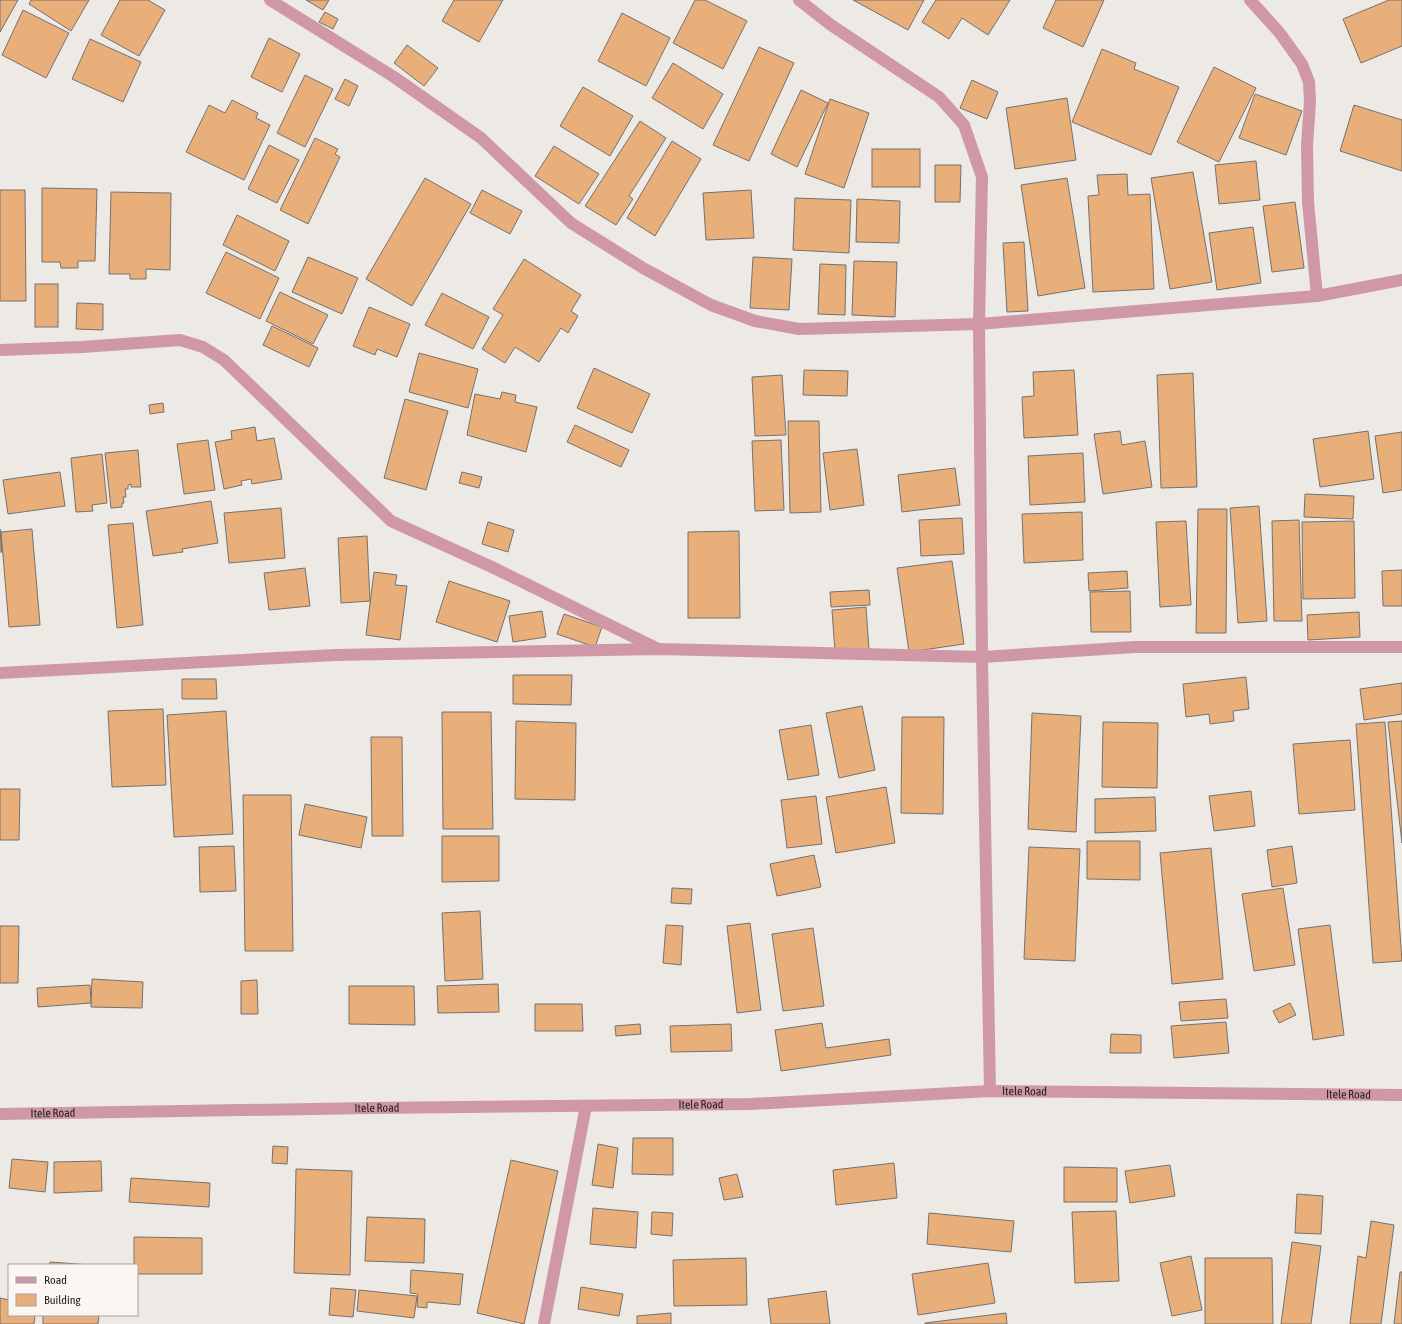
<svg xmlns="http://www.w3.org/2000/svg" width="1402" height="1324" font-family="'Asap Condensed',sans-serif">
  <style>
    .building { fill: #e8af7b; stroke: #76716d }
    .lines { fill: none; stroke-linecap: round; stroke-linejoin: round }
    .minor { stroke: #d097a7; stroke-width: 12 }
    .labels { text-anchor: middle; stroke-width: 3.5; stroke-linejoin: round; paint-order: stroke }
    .street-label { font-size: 12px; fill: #242221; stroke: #fbf6f1 }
  </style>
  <rect width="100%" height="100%" fill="#ede9e4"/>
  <!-- building -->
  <g class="building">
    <polygon points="0,0 18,0 0,32"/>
    <polygon points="31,0 89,0 71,31 29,4"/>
    <polygon points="120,0 148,0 165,10 139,56 101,35"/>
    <polygon points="306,0 329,0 323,10"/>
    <polygon points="454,0 503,0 479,42 442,21"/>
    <polygon points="695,0 705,0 747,21 723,69 673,43"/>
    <polygon points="853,0 924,0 908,30"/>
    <polygon points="936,0 1010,0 988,35 962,18 949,39 922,22"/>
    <polygon points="1056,0 1104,0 1083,47 1043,28"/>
    <polygon points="1389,0 1402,0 1402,46 1361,63 1343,19"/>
    <polygon points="23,10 69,33 46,78 2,55"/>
    <polygon points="325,12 338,19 333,29 319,22"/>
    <polygon points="622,13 670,38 646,86 598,61"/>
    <polygon points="269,38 300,54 282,92 251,77"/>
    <polygon points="90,39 141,62 123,102 72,79"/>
    <polygon points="407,45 438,68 424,86 394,63"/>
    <polygon points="759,47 794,63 749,161 713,145"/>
    <polygon points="1102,49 1136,63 1134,69 1179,87 1151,155 1072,122"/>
    <polygon points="673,63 723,94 703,129 652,98"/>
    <polygon points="1214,67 1256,88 1219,162 1177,142"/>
    <polygon points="305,75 333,89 305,147 277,133"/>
    <polygon points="345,79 358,86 349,106 335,99"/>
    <polygon points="972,80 998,92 987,119 960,108"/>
    <polygon points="583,87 633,116 610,156 560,126"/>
    <polygon points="801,90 828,103 797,167 771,154"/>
    <polygon points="1255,94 1302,111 1286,155 1239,138"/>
    <polygon points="1067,98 1076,160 1015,169 1006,108"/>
    <polygon points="830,99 869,113 844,188 805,174"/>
    <polygon points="232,100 258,113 256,118 270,125 244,180 186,152 209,105 225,113"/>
    <polygon points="1354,105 1402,120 1402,171 1340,151"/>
    <polygon points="640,121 666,138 629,196 633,199 616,225 585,206"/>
    <polygon points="315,138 338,149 335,154 340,157 308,224 280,210"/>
    <polygon points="672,141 701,159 655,236 627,218"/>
    <polygon points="269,145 299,160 277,203 248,189"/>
    <polygon points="554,146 599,174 579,204 535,176"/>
    <rect x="872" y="149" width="48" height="38"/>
    <polygon points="1256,161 1260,200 1219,204 1215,165"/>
    <polygon points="935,165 961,165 960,202 935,202"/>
    <polygon points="1193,172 1212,282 1170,289 1151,178"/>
    <polygon points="1127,174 1128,195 1150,194 1154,289 1093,292 1088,196 1099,195 1097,175"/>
    <polygon points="425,178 471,204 412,306 366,279"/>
    <polygon points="1067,178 1085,288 1038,296 1021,185"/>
    <polygon points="42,188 97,189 95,261 78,261 78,268 61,268 60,262 42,262"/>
    <polygon points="0,190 25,190 26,301 0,301"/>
    <polygon points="482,190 522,211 510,234 470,213"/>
    <polygon points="751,190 754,238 706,240 703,193"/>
    <polygon points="111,192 171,193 170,270 146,269 146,279 130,279 130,274 109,274"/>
    <polygon points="795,198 851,200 849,253 793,250"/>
    <polygon points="857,199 900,201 899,243 856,242"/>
    <polygon points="1295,202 1304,268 1272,272 1263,206"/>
    <polygon points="237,215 289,241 275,271 223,245"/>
    <polygon points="1253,227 1261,283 1217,290 1209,233"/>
    <polygon points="1024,242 1028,311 1007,312 1003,243"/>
    <polygon points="226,252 279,278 260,319 206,293"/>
    <polygon points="308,257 358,278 342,314 292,292"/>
    <polygon points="753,257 792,259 789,310 750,308"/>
    <polygon points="524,259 581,295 571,311 578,316 568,333 561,328 539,362 515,347 505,363 482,349 503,315 493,309"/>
    <polygon points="854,261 897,262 895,317 852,315"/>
    <polygon points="820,264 846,265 845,315 818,314"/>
    <rect x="35" y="284" width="23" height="43"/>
    <polygon points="280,292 328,315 313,344 266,321"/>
    <polygon points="442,293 489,317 473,349 425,325"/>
    <polygon points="77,303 103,304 103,330 76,329"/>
    <polygon points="369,307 410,324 397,357 377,349 375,355 353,346"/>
    <polygon points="272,326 318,348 309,367 263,345"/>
    <polygon points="419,353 478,369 468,408 409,392"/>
    <polygon points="594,368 650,394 632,433 577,408"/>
    <polygon points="804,370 848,371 847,396 803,395"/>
    <polygon points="1074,370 1078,435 1024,438 1022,397 1034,396 1033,372"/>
    <polygon points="1193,373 1197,487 1161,488 1157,375"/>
    <polygon points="782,375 786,435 755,436 752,377"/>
    <polygon points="502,392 516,395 515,402 537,407 526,452 467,435 475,394 500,399"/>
    <polygon points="405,399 448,411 426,490 384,478"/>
    <polygon points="163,403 164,412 150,414 149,405"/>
    <polygon points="788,421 819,421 821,512 790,513"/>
    <polygon points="575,425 629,450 621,467 567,442"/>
    <polygon points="255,427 257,441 274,438 282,479 252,484 251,479 241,481 242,485 224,489 215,442 232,439 231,431"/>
    <polygon points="1120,431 1122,445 1145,441 1152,487 1103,494 1094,434"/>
    <polygon points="1368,431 1374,479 1320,487 1313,439"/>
    <polygon points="1402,432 1402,490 1383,493 1375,436"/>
    <polygon points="208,440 215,490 184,494 177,444"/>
    <polygon points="781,440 784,510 755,511 752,441"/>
    <polygon points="857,449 864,505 830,510 823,453"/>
    <polygon points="138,450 141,487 131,487 131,484 128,485 128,489 125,489 126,497 123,497 124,503 122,503 122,507 111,508 105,453"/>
    <polygon points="1083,453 1085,502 1030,505 1028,456"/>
    <polygon points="102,454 107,503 92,505 93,511 76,512 71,458"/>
    <polygon points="955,468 960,505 902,512 898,475"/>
    <polygon points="60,472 65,506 8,514 3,480"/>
    <polygon points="462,472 482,477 479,488 459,483"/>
    <polygon points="1305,494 1354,496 1353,519 1304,517"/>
    <polygon points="211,501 218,543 182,549 183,552 153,556 146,511"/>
    <polygon points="1259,506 1267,621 1238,623 1230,508"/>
    <polygon points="281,508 285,558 229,563 224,513"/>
    <polygon points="1198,509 1227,509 1226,633 1196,633"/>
    <polygon points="1082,512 1083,560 1024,563 1022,514"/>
    <polygon points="962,518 964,554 921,556 919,520"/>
    <polygon points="1299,520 1302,621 1274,621 1272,521"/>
    <polygon points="1186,521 1191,605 1160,607 1156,522"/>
    <polygon points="1354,521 1355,598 1303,599 1302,522"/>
    <polygon points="488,522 514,530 508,552 482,544"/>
    <polygon points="133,523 143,625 117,628 108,525"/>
    <polygon points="0,529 2,552 0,552"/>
    <polygon points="32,529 40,625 9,627 1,532"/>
    <polygon points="739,531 740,618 688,618 688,532"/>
    <polygon points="367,536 370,601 341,603 338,538"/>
    <polygon points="952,561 964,644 909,652 897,568"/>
    <polygon points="305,568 310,606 269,610 264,573"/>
    <polygon points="1402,570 1402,606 1383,606 1382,571"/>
    <polygon points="1127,571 1128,588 1089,591 1088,573"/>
    <polygon points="374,572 397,575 395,585 407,586 400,640 366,635"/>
    <polygon points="449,581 510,601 497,642 436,622"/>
    <polygon points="869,590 870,605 831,607 830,592"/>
    <polygon points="1130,591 1131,632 1091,632 1090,592"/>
    <polygon points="866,607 869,650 835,652 832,610"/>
    <polygon points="542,611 546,637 513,642 509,616"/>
    <polygon points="1359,612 1360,637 1308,640 1307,615"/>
    <polygon points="564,614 602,627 595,647 557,634"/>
    <polygon points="513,675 572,675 571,705 513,704"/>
    <polygon points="1246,677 1249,709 1233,711 1234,721 1210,724 1209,714 1186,717 1183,684"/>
    <polygon points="182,679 216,679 217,699 182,699"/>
    <polygon points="1402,683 1402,714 1364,720 1360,689"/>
    <polygon points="862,706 875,770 839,778 826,713"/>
    <polygon points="163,709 166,785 112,787 108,711"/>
    <polygon points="226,711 233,834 174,837 167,715"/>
    <polygon points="442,712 491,712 493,829 443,829"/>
    <polygon points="1032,713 1081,716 1076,832 1028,829"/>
    <polygon points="902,717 944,717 943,814 901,813"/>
    <polygon points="516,721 576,723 575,800 515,799"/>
    <polygon points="1402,721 1402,843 1388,722"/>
    <polygon points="1103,722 1158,723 1157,788 1102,787"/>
    <polygon points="1385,722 1402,961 1373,963 1356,724"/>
    <polygon points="811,725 819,775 788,780 779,730"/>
    <polygon points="371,737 402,737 403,836 372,836"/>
    <polygon points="1350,740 1355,810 1299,814 1293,744"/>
    <polygon points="886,787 895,843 836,853 826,797"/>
    <polygon points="0,789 20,789 19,840 0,840"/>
    <polygon points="1251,791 1255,826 1214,831 1209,796"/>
    <polygon points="243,795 291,795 293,951 245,951"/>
    <polygon points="816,796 822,844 787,848 781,800"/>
    <polygon points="1155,797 1156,831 1095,833 1095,799"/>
    <polygon points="305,804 367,817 361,848 299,835"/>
    <polygon points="442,836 499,836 499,881 442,882"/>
    <polygon points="1087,841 1140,841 1140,880 1087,879"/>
    <polygon points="234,846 236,891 200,892 199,847"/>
    <polygon points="1292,846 1297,883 1272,887 1267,850"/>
    <polygon points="1029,847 1080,849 1075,961 1024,959"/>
    <polygon points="1211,848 1223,979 1172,984 1160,853"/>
    <polygon points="814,855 821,887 777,896 770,864"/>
    <polygon points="672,888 692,889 691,904 671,903"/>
    <polygon points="1283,888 1295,965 1254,971 1242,894"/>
    <polygon points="480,911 483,979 445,981 442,913"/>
    <polygon points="750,923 761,1010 737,1013 727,926"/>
    <polygon points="666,925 683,926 681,965 663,963"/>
    <polygon points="1330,925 1344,1035 1313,1040 1298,929"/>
    <polygon points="0,926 19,926 18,983 0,983"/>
    <polygon points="813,928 824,1006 783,1011 772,934"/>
    <polygon points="92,979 143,982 142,1008 91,1007"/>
    <polygon points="257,980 258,1014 241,1014 241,981"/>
    <polygon points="498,984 499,1012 438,1013 437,986"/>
    <polygon points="90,985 91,1003 38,1007 37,988"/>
    <polygon points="349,986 414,986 415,1025 349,1024"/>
    <polygon points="1226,999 1228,1018 1181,1021 1179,1002"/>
    <polygon points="1290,1003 1296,1015 1279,1023 1273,1011"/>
    <polygon points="535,1004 582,1004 583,1031 535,1031"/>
    <polygon points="1226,1022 1229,1053 1174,1058 1171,1026"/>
    <polygon points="822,1023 826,1048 889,1039 891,1055 781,1071 775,1030"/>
    <polygon points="640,1024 641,1034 616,1036 615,1026"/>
    <polygon points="731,1024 732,1051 671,1052 670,1026"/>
    <polygon points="1111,1034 1141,1035 1141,1053 1110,1053"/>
    <polygon points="633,1138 673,1138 673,1175 632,1174"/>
    <polygon points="598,1144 618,1148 613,1188 592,1185"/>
    <polygon points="273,1146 288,1147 287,1164 272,1163"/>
    <polygon points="12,1159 48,1162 45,1192 9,1188"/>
    <polygon points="511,1160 558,1171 524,1324 477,1313"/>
    <polygon points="101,1161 102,1191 54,1193 54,1162"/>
    <polygon points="894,1163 897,1198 836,1205 833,1170"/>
    <polygon points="1170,1165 1175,1196 1130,1203 1125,1171"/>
    <polygon points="1064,1167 1117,1168 1117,1202 1064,1202"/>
    <polygon points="296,1169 352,1171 350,1275 294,1273"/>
    <polygon points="737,1174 743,1197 724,1200 719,1178"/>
    <polygon points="131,1178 210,1183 209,1207 129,1202"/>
    <polygon points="1297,1194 1323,1196 1321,1234 1295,1233"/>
    <polygon points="593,1208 638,1212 636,1248 590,1244"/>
    <polygon points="1116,1211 1119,1281 1075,1283 1072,1212"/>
    <polygon points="652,1212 673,1213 672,1236 651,1234"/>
    <polygon points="929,1213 1014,1221 1011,1252 927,1244"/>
    <polygon points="367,1217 425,1219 424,1263 365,1261"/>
    <polygon points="1371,1221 1394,1225 1381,1324 1350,1324 1358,1256 1366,1258"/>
    <polygon points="134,1237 202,1238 202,1274 137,1274 137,1265 134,1265"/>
    <polygon points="1292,1242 1321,1246 1311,1324 1281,1324"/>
    <polygon points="1191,1256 1202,1310 1172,1316 1160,1263"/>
    <polygon points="746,1258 747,1305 674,1306 673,1260"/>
    <polygon points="1205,1258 1272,1258 1273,1324 1205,1324"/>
    <polygon points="50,1262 91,1265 49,1265"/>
    <polygon points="988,1263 995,1303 918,1315 912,1274"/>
    <polygon points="411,1270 463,1274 460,1305 427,1302 427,1308 417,1307 418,1294 410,1293"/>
    <polygon points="1400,1272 1402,1272 1402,1324 1394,1324"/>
    <polygon points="581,1287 623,1294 619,1316 578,1309"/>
    <polygon points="331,1288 356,1290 353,1317 329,1315"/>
    <polygon points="359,1290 417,1296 414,1318 357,1311"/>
    <polygon points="826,1291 830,1324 771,1324 768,1299"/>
    <polygon points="0,1298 9,1300 9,1315 35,1315 34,1324 0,1324"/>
    <polygon points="671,1313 671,1324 637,1324 637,1316"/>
    <polygon points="1006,1313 1007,1324 925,1324 925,1323"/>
    <polygon points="43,1315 99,1315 98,1324 43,1324"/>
  </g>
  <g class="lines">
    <!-- minor -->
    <g class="minor">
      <polyline points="270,0 394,77 481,138 571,223 643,268 711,305 755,321 799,329 979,324 982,177 964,125 939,97 831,25 799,0"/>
      <polyline points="1250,0 1279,32 1302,64 1309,82 1310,102 1307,145 1308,202 1317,296"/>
      <polyline points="0,350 82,347 180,340 203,347 224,360 391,521 494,568 656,648"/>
      <polyline points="0,673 335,655 659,649 982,657 979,324 1317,296 1402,280"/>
      <polyline points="990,1091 982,657 1135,647 1402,647"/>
      <path id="s1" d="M0,1114L370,1108L751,1104L990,1091L1402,1095"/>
      <polyline points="544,1324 586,1106"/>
    </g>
  </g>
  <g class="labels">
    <!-- street labels -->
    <g class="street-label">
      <text dy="4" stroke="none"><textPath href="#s1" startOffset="1025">Itele Road</textPath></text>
      <text dy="4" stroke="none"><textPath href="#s1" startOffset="1349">Itele Road</textPath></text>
      <text dy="4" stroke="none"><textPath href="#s1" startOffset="701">Itele Road</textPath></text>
      <text dy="4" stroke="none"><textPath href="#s1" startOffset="377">Itele Road</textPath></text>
      <text dy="4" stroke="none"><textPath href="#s1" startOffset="53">Itele Road</textPath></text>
    </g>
  </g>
  <!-- legend -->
  <rect x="8" y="1264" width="130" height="52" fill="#fbf6f1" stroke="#a5a19e"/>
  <rect x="16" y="1277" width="20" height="6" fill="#d097a7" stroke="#a5a19e"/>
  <text x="44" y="1284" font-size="12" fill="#242221">Road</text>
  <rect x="16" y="1294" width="20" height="12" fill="#e8af7b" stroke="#a5a19e"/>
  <text x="44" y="1304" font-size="12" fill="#242221">Building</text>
</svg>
